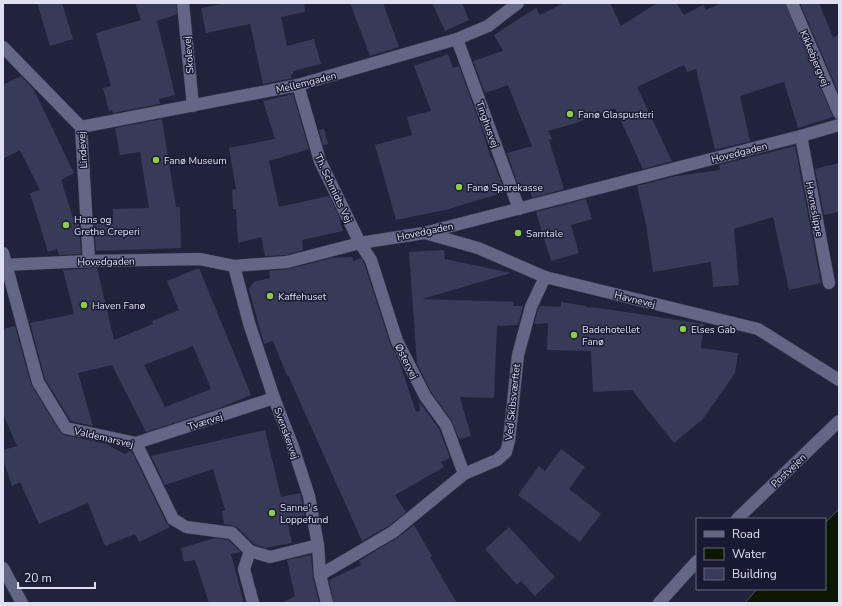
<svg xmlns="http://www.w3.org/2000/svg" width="842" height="606" font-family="'Nunito Sans',sans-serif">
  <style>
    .water { fill: #0a1800; stroke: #4a5449 }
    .building { fill: #383b57; fill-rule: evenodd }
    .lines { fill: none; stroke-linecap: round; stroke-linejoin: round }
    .minor-casing { stroke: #3e3e54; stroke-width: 13 }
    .minor { stroke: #636785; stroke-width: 12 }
    .poi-dot { fill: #8dce44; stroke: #181932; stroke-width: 1.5 }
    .labels { text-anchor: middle; stroke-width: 3; stroke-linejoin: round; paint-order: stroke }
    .street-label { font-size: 10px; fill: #dee0f2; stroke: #181932 }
    .poi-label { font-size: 10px; fill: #dee0f2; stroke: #181932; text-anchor: start }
  </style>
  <rect width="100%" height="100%" fill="#21233c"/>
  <!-- water -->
  <polygon class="water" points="839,509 839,603 745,603 757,589 825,589 825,523"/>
  <!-- building -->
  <g class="building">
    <polygon points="37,3 62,3 73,39 50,46"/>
    <polygon points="135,3 176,3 177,14 157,21 175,95 159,99 160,104 113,113 112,110 109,111 103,88 111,86 96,33 141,20"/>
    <polygon points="227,3 304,3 305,12 281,17 287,46 314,39 321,64 293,71 293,74 291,75 292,78 263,84 250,24 206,33 201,8"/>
    <polygon points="350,3 383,3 399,47 370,56"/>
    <polygon points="432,3 462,3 469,20 445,31"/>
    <polygon points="564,3 610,3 621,26 657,3 676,3 684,15 703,5 706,10 722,3 785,3 833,117 798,128 784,82 740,96 750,141 715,150 696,69 687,72 684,65 637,87 672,161 643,169 615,108 573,124 548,131 552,139 541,143 549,140 564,189 532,198 528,185 519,188 507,153 532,146 508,85 485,93 473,61 503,51 494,35 536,8 540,15"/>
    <polygon points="800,3 819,3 833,37 839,35 839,94"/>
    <polygon points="448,54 453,68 459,66 480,124 491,158 492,158 505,192 449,209 396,220 375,145 412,135 407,117 431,111 414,66"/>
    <polygon points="21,76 34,90 74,173 61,180 75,224 79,224 81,254 59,255 57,249 48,252 30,193 40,190 20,150 3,159 3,85"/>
    <polygon points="293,94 309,149 269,161 279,207 329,196 338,214 343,231 302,240 303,250 286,255 265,256 261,237 238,243 236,209 233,209 232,190 236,189 229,148 275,139 263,101"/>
    <polygon points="162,119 176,207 180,207 181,248 96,251 94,224 113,224 113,209 149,208 140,152 120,155 115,128"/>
    <polygon points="324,129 328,144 323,145 319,130"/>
    <polygon points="795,146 821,283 789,290 773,217 734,229 739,285 713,287 711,262 653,272 646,224 637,186 676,176 720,170 719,165"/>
    <polygon points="839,163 839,212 824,215 815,169"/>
    <polygon points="586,199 592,219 571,225 579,253 551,261 536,212"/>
    <polygon points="444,250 445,259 511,273 422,299 514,302 513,306 523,306 518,325 497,326 494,398 460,397 471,436 459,439 452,421 431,392 417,363 409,252"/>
    <polygon points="352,257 353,261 361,258 364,263 390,343 399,361 416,412 420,411 419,401 439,429 450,458 441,462 444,467 395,495 406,512 389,526 362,541 288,375 287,376 273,341 264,344 249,289 254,282 270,278 269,271 289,269 332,258"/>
    <path d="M97,268L114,340L153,324L152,321L179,310L167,281L199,268L251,395L217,409L146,432L112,365L78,373L93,426L71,421L45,379L30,323L74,314L63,270ZM193,346L211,389L165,407L144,365Z"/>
    <polygon points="561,302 586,306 586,307 599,308 704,324 701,348 738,353 735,373 703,419 674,443 632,390 593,392 591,351 547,350 548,323 534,324 538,310 540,306 561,307"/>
    <polygon points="15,326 31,384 60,432 64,435 106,444 125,454 131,450 166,522 170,527 139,542 135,534 105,546 88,503 39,524 20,482 12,486 3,459 3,450 17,446 3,414 3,329"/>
    <polygon points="265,430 281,497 300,493 305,515 287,520 292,543 265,548 254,544 237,527 224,524 222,511 225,510 213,469 165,485 151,456"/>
    <polygon points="561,449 585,467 569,489 601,514 580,542 518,495 539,466 545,471"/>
    <polygon points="414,525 432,556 430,557 457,603 334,603 329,580 361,565 359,561 397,538"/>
    <polygon points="509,527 555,577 535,596 521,581 517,585 485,549"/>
    <polygon points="215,538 228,540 241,552 231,554 244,603 209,603 195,560 184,562 181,548"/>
    <polygon points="311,555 313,577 319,603 282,603 295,596 287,560"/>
  </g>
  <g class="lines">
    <!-- minor casing -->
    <g class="minor-casing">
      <g id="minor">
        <polyline points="183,3 193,106"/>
        <polyline points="792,3 839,113"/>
        <polyline points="457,39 519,209"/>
        <polyline points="3,47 81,127 89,261"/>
        <polyline points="298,85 320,161 360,243 371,260 397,341 425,396 446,425 464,474"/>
        <polyline points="81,127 298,85 457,39 488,26 518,3"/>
        <polyline points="801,136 829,283"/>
        <polyline points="425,233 478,248 545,277 758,329 839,380"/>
        <polyline points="3,253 38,382 66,428 136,443 173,519 186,527 232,533 250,551 270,557 318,545"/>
        <polyline points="3,265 89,261 200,259 234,266 287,262 360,243 424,233 801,136 839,125"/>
        <polyline points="234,266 249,323 274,398 293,447 309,496 318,545 320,575 327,603"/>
        <polyline points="136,443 274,398"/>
        <polyline points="737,519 839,421"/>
        <polyline points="250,551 244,569 253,603"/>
        <polyline points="3,568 22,603"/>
        <polyline points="320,575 393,532 464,474 497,460 506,452 509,441 518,355 531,307 545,277"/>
        <polyline points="659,603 697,561"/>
      </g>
    </g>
    <!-- minor -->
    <use href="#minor" class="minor"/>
  </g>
  <!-- markers -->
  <g class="poi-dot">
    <circle cx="570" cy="114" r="4"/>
    <circle cx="156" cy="160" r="4"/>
    <circle cx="459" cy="187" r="4"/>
    <circle cx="66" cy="225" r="4"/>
    <circle cx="518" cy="233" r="4"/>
    <circle cx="270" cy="296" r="4"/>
    <circle cx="84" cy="305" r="4"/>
    <circle cx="683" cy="329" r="4"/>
    <circle cx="574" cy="335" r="4"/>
    <circle cx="272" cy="513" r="4"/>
  </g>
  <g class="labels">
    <!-- street labels -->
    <g class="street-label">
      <text transform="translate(188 55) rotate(-95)" y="4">Skolevej</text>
      <text transform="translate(815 58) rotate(67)" y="4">Kikkebjergvej</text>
      <text transform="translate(306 82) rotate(-14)" y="4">Mellemgaden</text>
      <text transform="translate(488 124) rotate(70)" y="4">Tinghusvej</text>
      <text transform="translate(82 150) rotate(-94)" y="4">Lindevej</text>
      <text transform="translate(739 152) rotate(-14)" y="4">Hovedgaden</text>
      <text transform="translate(334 188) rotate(65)" y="4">Th. Schmidts Vej</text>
      <text transform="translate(815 209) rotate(79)" y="4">Havneslippe</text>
      <text transform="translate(425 231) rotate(-12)" y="4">Hovedgaden</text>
      <text transform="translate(106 261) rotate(-1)" y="4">Hovedgaden</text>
      <text transform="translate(635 299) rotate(14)" y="4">Havnevej</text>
      <text transform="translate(407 361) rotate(63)" y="4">Østervej</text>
      <text transform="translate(512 402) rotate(-84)" y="4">Ved Skibsværftet</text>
      <text transform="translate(205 421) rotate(-18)" y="4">Tværvej</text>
      <text transform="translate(287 433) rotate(70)" y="4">Svenskervej</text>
      <text transform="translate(104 437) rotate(13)" y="4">Valdemarsvej</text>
      <text transform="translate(788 470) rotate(-44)" y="4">Postvejen</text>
    </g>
    <!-- poi labels -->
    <g class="poi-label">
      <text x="578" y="118">Fanø Glaspusteri</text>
      <text x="164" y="164">Fanø Museum</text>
      <text x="467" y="191">Fanø Sparekasse</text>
      <text x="74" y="223">Hans og<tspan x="74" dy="12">Grethe Creperi</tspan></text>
      <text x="526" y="237">Samtale</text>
      <text x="278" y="300">Kaffehuset</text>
      <text x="92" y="309">Haven Fanø</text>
      <text x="582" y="333">Badehotellet<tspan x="582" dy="12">Fanø</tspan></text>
      <text x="691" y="333">Elses Gab</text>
      <text x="280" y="511">Sanne' s<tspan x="280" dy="12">Loppefund</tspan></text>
    </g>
  </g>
  <!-- border -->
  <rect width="842" height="606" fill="none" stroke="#dee0f2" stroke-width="8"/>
  <!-- legend -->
  <rect x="696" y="518" width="130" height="72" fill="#181932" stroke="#67697f"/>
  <rect x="704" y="531" width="20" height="6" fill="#636785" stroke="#67697f"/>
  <text x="732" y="538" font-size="12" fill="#dee0f2">Road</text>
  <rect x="704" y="548" width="20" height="12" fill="#0a1800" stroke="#67697f"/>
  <text x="732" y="558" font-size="12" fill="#dee0f2">Water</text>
  <rect x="704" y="568" width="20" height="12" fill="#383b57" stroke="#67697f"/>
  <text x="732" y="578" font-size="12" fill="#dee0f2">Building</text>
  <!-- scale -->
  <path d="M18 582v6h77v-6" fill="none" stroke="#dee0f2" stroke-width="2"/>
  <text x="24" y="582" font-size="12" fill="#dee0f2" stroke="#181932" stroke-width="3" paint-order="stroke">20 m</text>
</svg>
